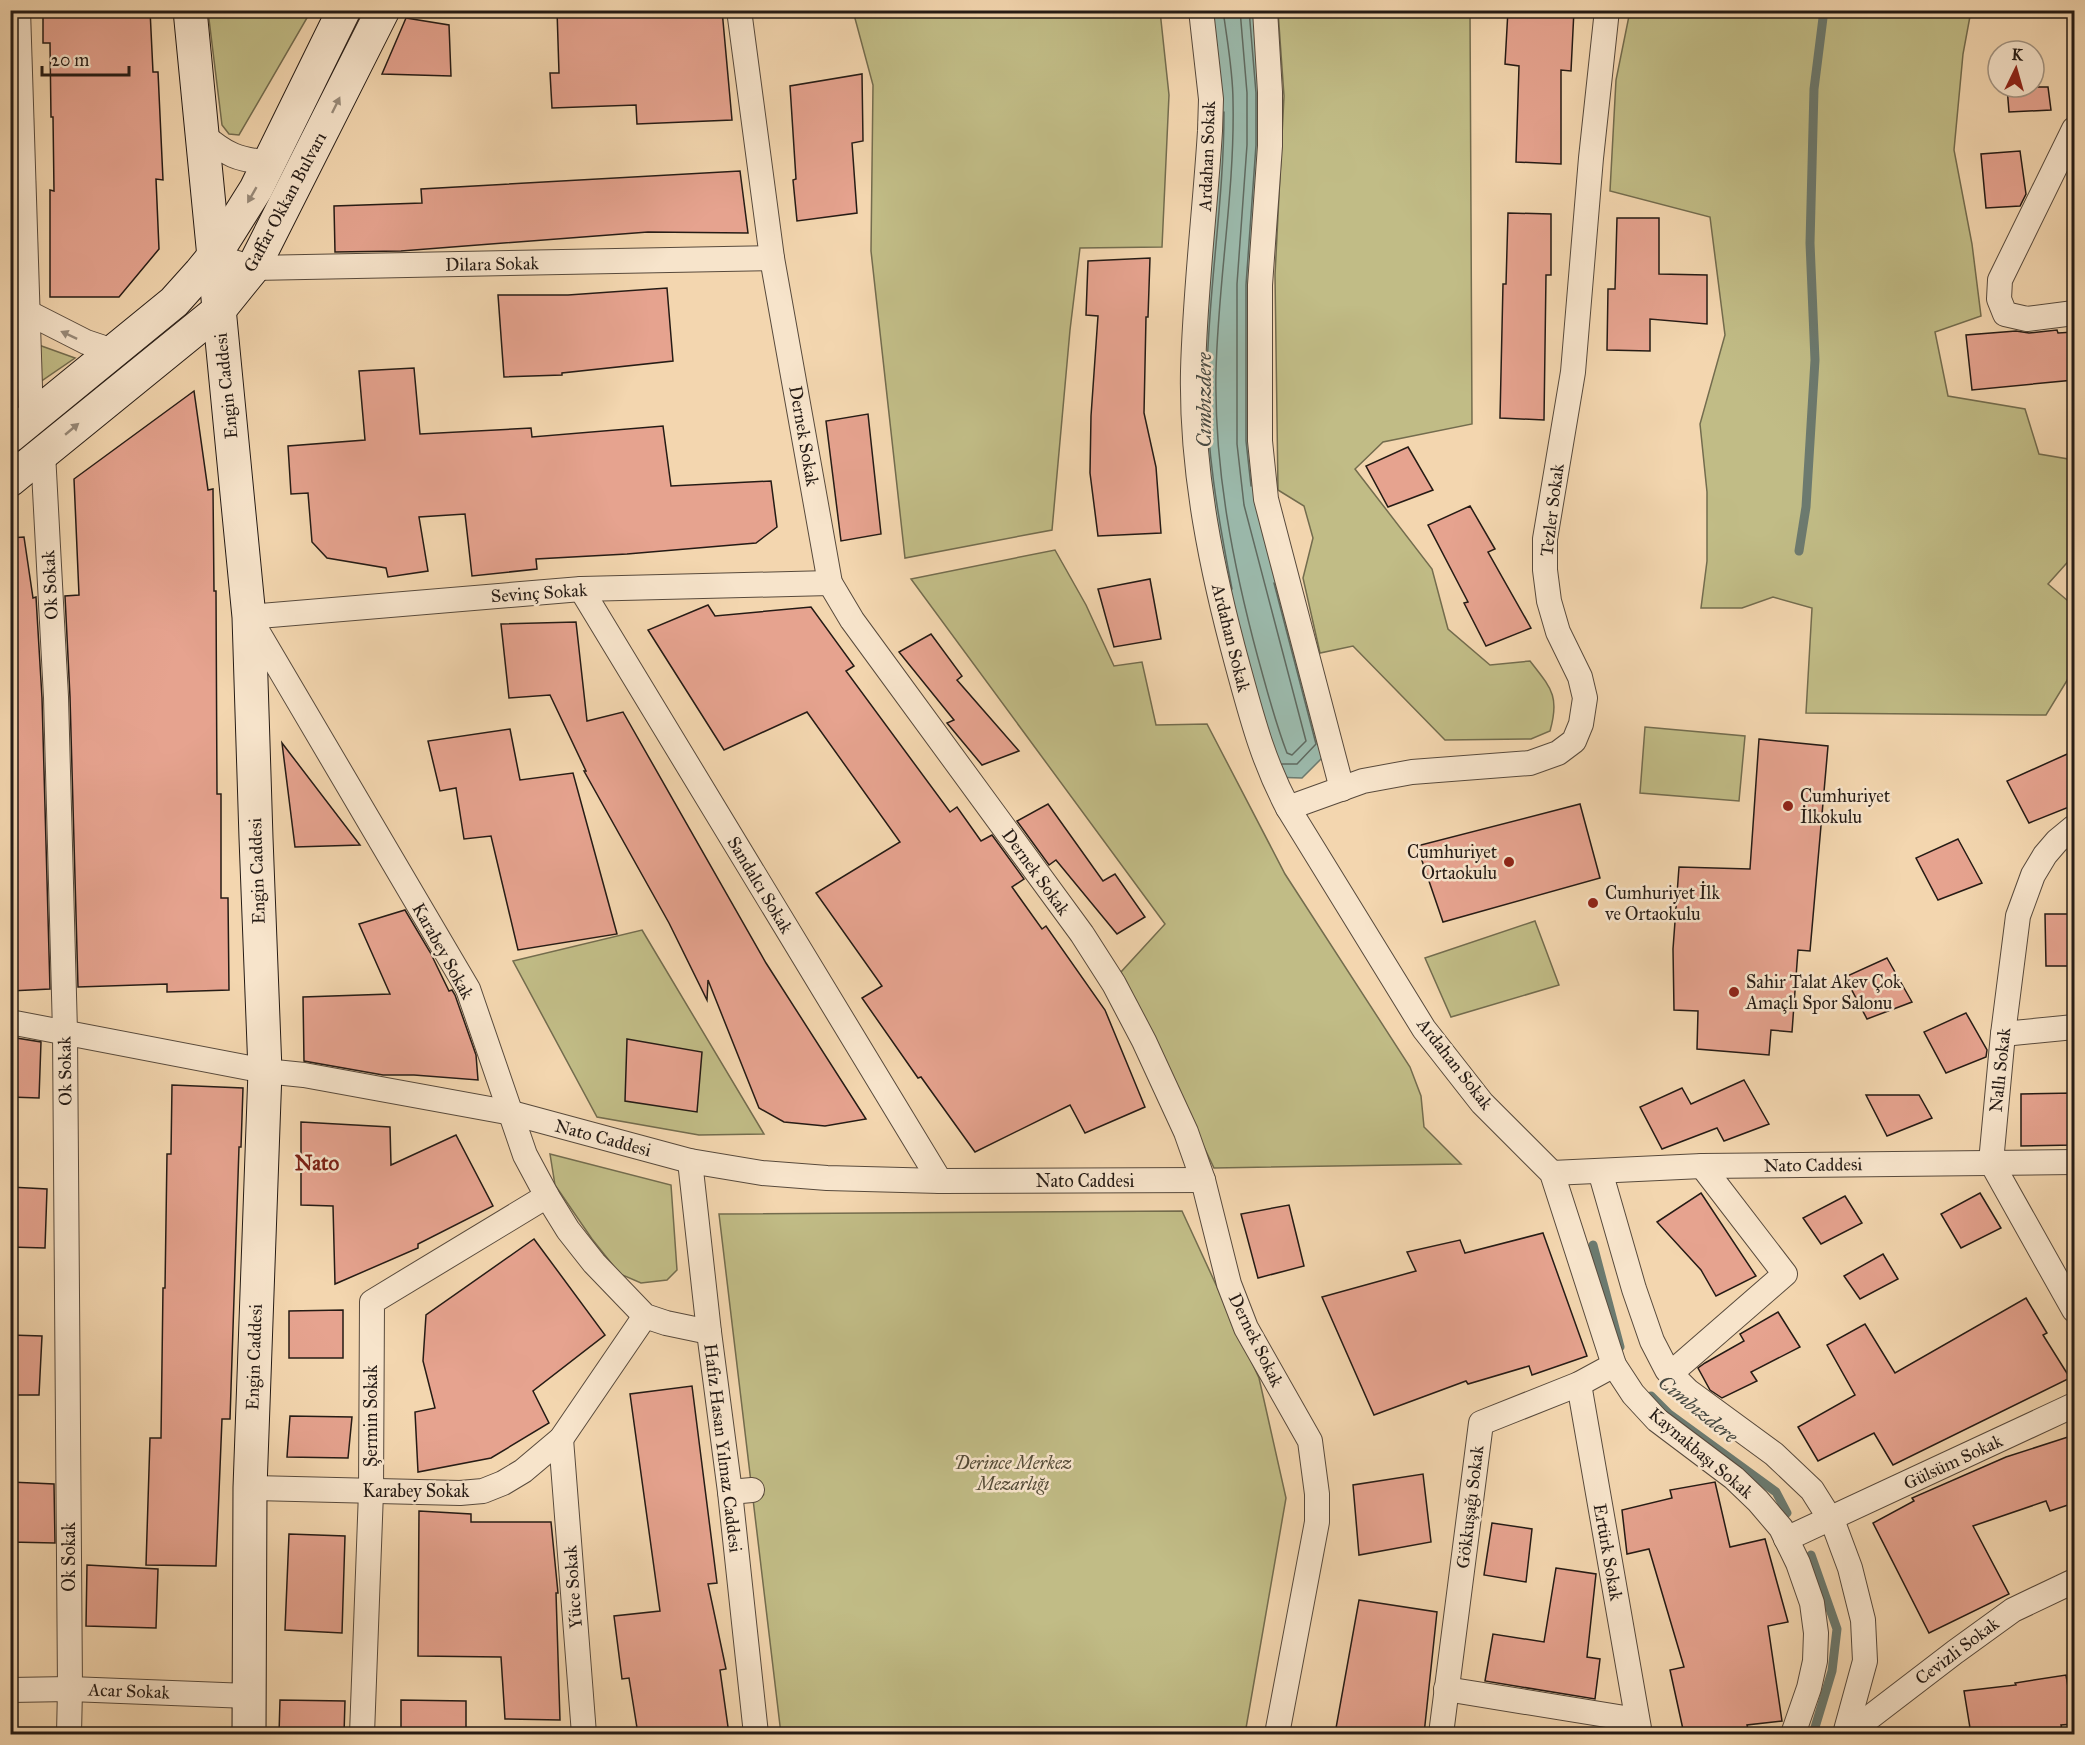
<svg xmlns="http://www.w3.org/2000/svg" width="2085" height="1745" font-family="'IM FELL Great Primer',serif">
  <style>
    .green { fill: #c1bc86; stroke: #736c4e; stroke-width: 1.5 }
    .water { fill: #9bb9ab; stroke: #6c7a6f; stroke-width: 1.5 }
    .lines { fill: none; stroke-linecap: round; stroke-linejoin: round }
    .shore { stroke: #606a60; stroke-width: 1.5 }
    .stream { stroke: #6c7a6f; stroke-width: 9 }
    .building { fill: #e6a38f; stroke: #251b15; stroke-width: 1.5 }
    .street-casing { stroke: #584a3c; stroke-width: 26 }
    .secondary-casing { stroke: #251b15; stroke-width: 35 }
    .street { stroke: #f7e4cb; stroke-width: 24 }
    .secondary { stroke: #f7e4cb; stroke-width: 33 }
    .oneway { fill: #988a79 }
    .poi-dot { fill: #8f2418; stroke: #f7e4cb; stroke-width: 2 }
    .labels { text-anchor: middle; stroke-width: 5; stroke-linejoin: round; paint-order: stroke }
    .street-label { font-size: 18px; fill: #251b15; stroke: #f7e4cb }
    .poi-label { font-size: 18px; fill: #251b15; stroke: #f7e4cb; text-anchor: start }
    .park-label { font-size: 18px; font-style: italic; fill: #544b37; stroke: #f7e4cb }
    .water-label { font-size: 20px; font-style: italic; fill: #484a42; stroke: #f7e4cb }
    .quarter-label { font-size: 21px; font-weight: bold; fill: #7a1f14; stroke: #f7e4cb }
  </style>
  <rect width="100%" height="100%" fill="#f3d6af"/>
  <filter id="stains"><feTurbulence type="fractalNoise" baseFrequency=".00333" numOctaves="4"/><feColorMatrix values="0 0 0 0 .2 0 0 0 0 .09 0 0 0 0 .02 0 0 0 .5 -.17"/></filter>
  <radialGradient id="worn" r=".72"><stop offset=".6" stop-color="#630" stop-opacity="0"/><stop offset="1" stop-color="#630" stop-opacity=".3"/></radialGradient>
  <!-- green -->
  <g class="green">
    <polygon points="208,11 311,11 239,135 229,134 222,125"/>
    <polygon points="853,11 1160,11 1169,95 1162,247 1080,248 1070,330 1052,530 905,558 871,251 873,85"/>
    <path d="M1278,11H1470L1472,424L1383,442L1355,469L1432,569L1448,629L1490,665L1530,661C1551,688 1560,696 1550,731L1531,739L1445,740L1353,646L1320,653L1303,578L1313,538L1304,506L1278,490L1275,275L1284,96Z"/>
    <polygon points="1630,11 1971,11 1963,54 1954,150 1972,244 1981,316 1935,332 1948,396 2025,409 2039,454 2074,460 2074,555 2048,584 2074,606 2074,669 2046,715 1806,713 1812,608 1773,597 1742,608 1701,608 1707,561 1707,492 1700,424 1725,335 1710,217 1610,191 1616,80"/>
    <polygon points="36,344 75,358 37,384"/>
    <polygon points="1055,550 1086,605 1114,666 1142,662 1156,725 1207,724 1285,874 1410,1067 1421,1096 1424,1127 1461,1164 1214,1168 1121,972 1165,924 911,579"/>
    <polygon points="1645,727 1745,736 1739,801 1640,793"/>
    <polygon points="1535,921 1559,985 1451,1017 1425,958"/>
    <polygon points="642,930 764,1134 699,1135 597,1117 513,961"/>
    <polygon points="550,1154 671,1185 677,1270 667,1280 641,1283 620,1274 592,1239 555,1185"/>
    <polygon points="1182,1211 1259,1378 1286,1498 1245,1734 781,1734 719,1214"/>
  </g>
  <!-- water -->
  <polygon class="water" points="1201,11 1263,11 1260,441 1331,749 1302,778 1271,777 1224,617 1195,331"/>
  <g class="lines">
    <!-- shore -->
    <g class="shore">
      <path d="M1223,10C1227,40 1233,71 1233,101C1235,191 1218,281 1216,372C1214,468 1233,565 1258,658C1267,690 1275,722 1287,753L1292,755L1306,741L1244,505L1237,444V284L1247,145V93L1240,10"/>
      <polyline points="1249,10 1256,93 1256,145 1246,285 1246,441 1251,486"/>
      <path d="M1224,112C1224,199 1209,285 1207,372C1205,445 1218,517 1232,589"/>
      <polyline points="1274,583 1316,744 1297,764 1282,764"/>
    </g>
    <!-- stream -->
    <g class="stream">
      <polyline points="1799,551 1806,507 1815,360 1810,243 1814,89 1824,10"/>
      <polyline points="1593,1245 1620,1347"/>
      <polyline points="1651,1396 1669,1414 1776,1492 1787,1513"/>
      <polyline points="1811,1555 1837,1629 1832,1671 1813,1734"/>
    </g>
  </g>
  <!-- building -->
  <g class="building">
    <polygon points="43,10 150,10 153,72 158,72 163,180 156,179 159,249 119,297 50,297 50,190 54,191 53,117 51,117 50,43 43,43"/>
    <polygon points="557,10 722,10 732,120 637,124 636,105 552,108 550,73 559,73"/>
    <polygon points="1508,10 1574,10 1571,71 1561,70 1561,164 1516,162 1519,66 1505,64"/>
    <polygon points="406,18 449,25 451,76 382,74"/>
    <polygon points="862,74 863,141 852,143 857,213 797,221 793,180 796,179 790,86"/>
    <polygon points="2007,87 2048,87 2051,110 2009,112"/>
    <polygon points="2020,151 2026,194 2020,206 1986,208 1981,154"/>
    <polygon points="740,171 748,233 648,232 401,251 335,252 334,206 422,203 421,189"/>
    <polygon points="1508,213 1551,214 1551,275 1546,275 1544,420 1500,418 1503,284 1506,284"/>
    <polygon points="1617,218 1659,218 1659,274 1707,275 1707,324 1650,319 1650,351 1607,350 1608,289 1615,289"/>
    <polygon points="1150,258 1148,317 1146,317 1144,413 1156,467 1161,533 1098,536 1090,473 1091,416 1098,316 1086,315 1088,261"/>
    <polygon points="667,288 673,361 562,373 562,375 504,377 498,295 568,295"/>
    <polygon points="2057,330 2058,333 2074,332 2074,380 1972,390 1966,335 2016,331 2029,333"/>
    <polygon points="414,368 420,434 531,428 532,437 663,426 671,486 771,481 777,527 756,543 627,554 536,559 537,569 472,576 465,514 419,517 428,571 388,577 386,568 327,558 312,542 308,493 291,494 288,446 365,440 359,371"/>
    <polygon points="194,391 208,490 213,489 214,591 216,591 217,794 221,794 221,898 228,898 229,990 167,992 167,984 78,987 70,697 65,596 79,595 74,479"/>
    <polygon points="868,414 881,534 841,541 826,421"/>
    <polygon points="1408,447 1433,490 1388,507 1366,466"/>
    <polygon points="1470,506 1495,549 1488,552 1531,628 1486,646 1464,603 1468,602 1428,525"/>
    <polygon points="24,537 33,598 36,597 42,698 50,989 10,991 10,538"/>
    <polygon points="1150,579 1161,639 1114,647 1098,589"/>
    <polygon points="708,605 715,616 811,607 854,666 846,671 950,812 957,807 981,841 992,835 1024,879 1012,887 1042,929 1046,926 1105,1010 1145,1107 1085,1133 1070,1105 975,1152 921,1077 918,1078 862,998 882,986 816,893 900,842 807,712 724,750 648,630"/>
    <polygon points="576,622 587,721 623,712 766,963 866,1119 825,1126 784,1122 759,1108 708,980 707,1000 669,923 584,771 586,771 550,695 509,698 501,624"/>
    <polygon points="931,634 962,676 957,680 1019,751 982,765 947,723 954,720 899,652"/>
    <polygon points="510,729 520,780 573,773 617,934 518,950 491,836 464,839 456,788 440,791 428,741"/>
    <polygon points="1759,739 1828,746 1810,951 1798,950 1792,1032 1771,1030 1769,1055 1697,1049 1698,1011 1674,1010 1673,949 1679,867 1750,869"/>
    <polygon points="282,743 360,845 295,847"/>
    <polygon points="2074,751 2074,805 2029,823 2007,781"/>
    <polygon points="1048,804 1103,881 1115,874 1145,917 1117,934 1056,860 1049,865 1017,821"/>
    <polygon points="1580,804 1600,878 1443,922 1417,846"/>
    <polygon points="1958,839 1982,883 1938,900 1916,858"/>
    <polygon points="405,910 430,952 449,991 452,990 455,995 476,1055 478,1080 414,1075 383,1075 304,1061 303,997 390,994 359,924"/>
    <polygon points="2045,914 2074,914 2074,966 2046,966"/>
    <polygon points="1887,958 1912,1002 1867,1019 1845,977"/>
    <polygon points="1966,1013 1987,1050 1986,1057 1946,1073 1924,1032"/>
    <polygon points="10,1037 41,1042 39,1098 10,1097"/>
    <polygon points="627,1039 702,1052 697,1112 625,1101"/>
    <polygon points="1744,1080 1769,1124 1724,1141 1717,1128 1662,1149 1640,1107 1682,1088 1691,1104"/>
    <polygon points="172,1085 243,1088 241,1147 239,1147 230,1419 222,1419 216,1566 146,1565 150,1438 161,1438 163,1288 165,1288 167,1154 171,1154"/>
    <polygon points="2074,1093 2074,1145 2021,1146 2021,1094"/>
    <polygon points="1866,1095 1919,1095 1932,1118 1887,1136"/>
    <polygon points="301,1122 390,1127 391,1165 456,1135 493,1206 418,1244 418,1248 335,1284 333,1206 301,1205"/>
    <polygon points="10,1187 47,1189 45,1248 10,1247"/>
    <polygon points="1701,1193 1756,1276 1716,1296 1701,1270 1657,1222"/>
    <polygon points="1980,1193 2001,1228 1961,1248 1941,1214"/>
    <polygon points="1845,1196 1862,1223 1821,1244 1803,1218"/>
    <polygon points="1289,1205 1304,1266 1258,1278 1241,1214"/>
    <polygon points="1543,1233 1587,1356 1532,1375 1529,1366 1468,1384 1466,1381 1374,1415 1322,1297 1416,1271 1407,1252 1460,1240 1465,1253"/>
    <polygon points="534,1239 605,1335 533,1391 549,1423 491,1458 418,1472 415,1412 435,1408 423,1361 426,1315"/>
    <polygon points="1883,1254 1898,1279 1860,1299 1844,1276"/>
    <polygon points="2026,1298 2047,1333 2043,1335 2070,1378 1893,1465 1874,1433 1818,1461 1798,1427 1855,1395 1827,1345 1865,1324 1895,1373"/>
    <polygon points="343,1310 343,1358 289,1358 289,1311"/>
    <polygon points="1778,1312 1800,1347 1751,1372 1757,1381 1722,1398 1710,1390 1698,1368 1705,1363 1744,1341 1740,1334"/>
    <polygon points="10,1335 42,1336 39,1395 10,1395"/>
    <polygon points="692,1386 717,1583 708,1584 726,1669 720,1670 729,1734 638,1734 629,1678 622,1679 614,1616 660,1611 630,1394"/>
    <polygon points="290,1416 352,1417 348,1458 287,1457"/>
    <polygon points="2074,1435 2074,1503 2050,1511 2046,1501 1973,1526 2009,1594 1929,1633 1873,1523 1914,1501 1912,1498 2006,1457"/>
    <polygon points="1423,1474 1431,1542 1359,1555 1353,1485"/>
    <polygon points="10,1482 54,1484 55,1543 10,1542"/>
    <polygon points="1715,1482 1730,1547 1765,1539 1788,1622 1768,1626 1782,1721 1747,1725 1749,1734 1684,1734 1670,1670 1684,1667 1649,1549 1627,1554 1622,1510 1672,1498 1670,1490"/>
    <polygon points="419,1511 471,1514 471,1522 551,1522 558,1593 556,1593 560,1720 505,1719 501,1657 418,1656"/>
    <polygon points="1492,1523 1532,1529 1526,1582 1484,1575"/>
    <polygon points="289,1534 345,1536 342,1633 285,1630"/>
    <polygon points="87,1565 158,1569 156,1628 86,1626"/>
    <polygon points="1556,1568 1596,1574 1587,1657 1600,1659 1595,1699 1485,1681 1493,1634 1544,1642"/>
    <polygon points="1359,1600 1437,1612 1424,1734 1382,1734 1336,1728"/>
    <polygon points="2066,1675 2074,1724 2061,1725 2063,1734 1971,1734 1964,1691 2016,1685 2015,1683"/>
    <polygon points="280,1700 345,1701 344,1734 279,1734"/>
    <polygon points="401,1700 466,1701 466,1734 401,1734"/>
  </g>
  <g class="lines">
    <!-- street casing -->
    <g class="street-casing">
      <g id="street">
        <polyline points="18,10 31,419"/>
        <polyline points="739,10 772,258 830,583 852,620 1082,934 1114,984 1144,1041 1186,1132 1203,1180 1229,1284 1246,1328 1310,1441 1317,1494 1317,1522 1277,1734"/>
        <path d="M1201,10L1211,99L1210,131C1205,211 1195,291 1193,371C1191,471 1212,572 1238,667C1252,718 1263,761 1288,808L1424,1029L1482,1103L1552,1173L1614,1365L1633,1394L1657,1420L1734,1478L1758,1501L1781,1528L1798,1563L1812,1603L1816,1633L1815,1661L1809,1688L1793,1734"/>
        <polyline points="1265,10 1270,92 1270,146 1260,285 1260,441 1266,499 1342,789"/>
        <polyline points="2074,129 2000,280 1999,299 2005,314 2027,319 2074,313"/>
        <path d="M202,134C225,154 239,161 269,162"/>
        <polyline points="214,256 253,268 772,258"/>
        <polyline points="27,312 86,342 113,351"/>
        <polyline points="43,453 56,697 65,1032 70,1689 69,1734"/>
        <polyline points="581,589 940,1181"/>
        <polyline points="1288,808 1363,781 1412,772 1530,763 1558,753 1574,741 1581,724 1585,698 1580,677 1558,632 1549,601 1545,570 1545,539 1573,372 1591,158 1607,10"/>
        <polyline points="2074,827 2057,841 2045,855 2033,875 2018,916 2003,1034 1991,1162 2074,1310"/>
        <polyline points="10,1022 265,1071 304,1075 512,1113 690,1161 762,1173 827,1178 940,1181 1203,1180"/>
        <polyline points="2003,1034 2074,1027"/>
        <polyline points="690,1161 709,1332 730,1492 756,1734"/>
        <polyline points="1600,1171 1634,1289 1652,1341 1667,1370 1688,1391 1774,1454 1812,1490 1834,1525 1850,1568 1863,1620 1865,1661 1845,1734"/>
        <polyline points="1552,1173 1702,1166 2074,1162"/>
        <polyline points="709,1332 666,1323 645,1316 594,1263 568,1230 547,1196 525,1155 468,989 249,617 581,589 830,583"/>
        <polyline points="1670,1374 1785,1274 1702,1166"/>
        <polyline points="1579,1384 1640,1734"/>
        <polyline points="561,1439 584,1734"/>
        <polyline points="250,1488 460,1493 483,1491 503,1483 523,1471 561,1439 645,1316"/>
        <polyline points="730,1492 752,1490"/>
        <polyline points="1786,1539 2074,1405"/>
        <polyline points="1446,1689 1637,1720"/>
        <polyline points="10,1690 70,1689 248,1696"/>
        <polyline points="362,1734 371,1492 372,1302 547,1196"/>
        <polyline points="1441,1734 1481,1423 1579,1384 1614,1365"/>
        <polyline points="1848,1734 1955,1652 2013,1610 2074,1581"/>
      </g>
    </g>
    <!-- secondary casing -->
    <g class="secondary-casing">
      <g id="secondary">
        <polyline points="190,10 249,617 256,838 265,1071 250,1488 249,1734"/>
        <polyline points="10,436 174,302 200,273 214,256 256,189 344,10"/>
        <polyline points="10,480 219,310 253,268 383,10"/>
      </g>
    </g>
    <!-- street -->
    <use href="#street" class="street"/>
    <!-- secondary -->
    <use href="#secondary" class="secondary"/>
  </g>
  <!-- one-way arrows -->
  <defs><path id="oneway-solid" d="M-6-.8H1V-3.2L6.5 0L1 3.2V.8H-6Z" transform="scale(1.5)"/></defs>
  <g class="oneway">
    <use href="#oneway-solid" transform="translate(336 105) rotate(-64)"/>
    <use href="#oneway-solid" transform="translate(252 195) rotate(120)"/>
    <use href="#oneway-solid" transform="translate(69 335) rotate(-155)"/>
    <use href="#oneway-solid" transform="translate(72 429) rotate(-40)"/>
  </g>
  <!-- markers -->
  <g class="poi-dot">
    <circle cx="1788" cy="806" r="6"/>
    <circle cx="1509" cy="862" r="6"/>
    <circle cx="1593" cy="903" r="6"/>
    <circle cx="1734" cy="992" r="6"/>
  </g>
  <g class="labels">
    <!-- street labels -->
    <g class="street-label">
      <text transform="translate(1207 156) rotate(-88)" y="6">Ardahan Sokak</text>
      <text transform="translate(285 202) rotate(-62)" y="6">Gaffar Okkan Bulvarı</text>
      <text transform="translate(492 264) rotate(-1)" y="6">Dilara Sokak</text>
      <text transform="translate(226 386) rotate(-96)" y="6">Engin Caddesi</text>
      <text transform="translate(804 436) rotate(80)" y="6">Dernek Sokak</text>
      <text transform="translate(1552 510) rotate(-83)" y="6">Tezler Sokak</text>
      <text transform="translate(50 585) rotate(-93)" y="6">Ok Sokak</text>
      <text transform="translate(539 593) rotate(-4)" y="6">Sevinç Sokak</text>
      <text transform="translate(1231 638) rotate(76)" y="6">Ardahan Sokak</text>
      <text transform="translate(257 871) rotate(-92)" y="6">Engin Caddesi</text>
      <text transform="translate(1036 872) rotate(54)" y="6">Dernek Sokak</text>
      <text transform="translate(760 885) rotate(59)" y="6">Sandalcı Sokak</text>
      <text transform="translate(443 951) rotate(61)" y="6">Karabey Sokak</text>
      <text transform="translate(1455 1064) rotate(52)" y="6">Ardahan Sokak</text>
      <text transform="translate(2000 1070) rotate(-84)" y="6">Nallı Sokak</text>
      <text transform="translate(65 1071) rotate(-91)" y="6">Ok Sokak</text>
      <text transform="translate(603 1138) rotate(15)" y="6">Nato Caddesi</text>
      <text transform="translate(1813 1165) rotate(-1)" y="6">Nato Caddesi</text>
      <text x="1085" y="1187">Nato Caddesi</text>
      <text transform="translate(1256 1340) rotate(64)" y="6">Dernek Sokak</text>
      <text transform="translate(254 1357) rotate(-88)" y="6">Engin Caddesi</text>
      <text transform="translate(371 1416) rotate(-90)" y="6">Şermin Sokak</text>
      <text transform="translate(723 1448) rotate(83)" y="6">Hafız Hasan Yılmaz Caddesi</text>
      <text transform="translate(1701 1453) rotate(40)" y="6">Kaynakbaşı Sokak</text>
      <text transform="translate(1953 1462) rotate(-25)" y="6">Gülsüm Sokak</text>
      <text x="416" y="1497">Karabey Sokak</text>
      <text transform="translate(1470 1507) rotate(-83)" y="6">Gökkuşağı Sokak</text>
      <text transform="translate(1608 1552) rotate(80)" y="6">Ertürk Sokak</text>
      <text transform="translate(69 1557) rotate(-90)" y="6">Ok Sokak</text>
      <text transform="translate(573 1587) rotate(-94)" y="6">Yüce Sokak</text>
      <text transform="translate(1957 1651) rotate(-37)" y="6">Cevizli Sokak</text>
      <text transform="translate(129 1691) rotate(2)" y="6">Acar Sokak</text>
    </g>
    <!-- poi labels -->
    <g class="poi-label">
      <text x="1800" y="802">Cumhuriyet<tspan x="1800" dy="21">İlkokulu</tspan></text>
      <text x="1497" y="858" text-anchor="end">Cumhuriyet<tspan x="1497" dy="21">Ortaokulu</tspan></text>
      <text x="1605" y="899">Cumhuriyet İlk<tspan x="1605" dy="21">ve Ortaokulu</tspan></text>
      <text x="1746" y="988">Sahir Talat Akev Çok<tspan x="1746" dy="21">Amaçlı Spor Salonu</tspan></text>
    </g>
    <!-- park labels -->
    <g class="park-label">
      <text x="1013" y="1469">Derince Merkez<tspan x="1013" dy="21">Mezarlığı</tspan></text>
    </g>
    <!-- water labels -->
    <g class="water-label">
      <text transform="translate(1204 400) rotate(-90)" y="7">Cımbızdere</text>
      <text transform="translate(1698 1409) rotate(39)" y="7">Cımbızdere</text>
    </g>
    <!-- quarter labels -->
    <g class="quarter-label">
      <text x="317" y="1170">Nato</text>
    </g>
  </g>
  <!-- margin -->
  <rect width="2085" height="1745" fill="none" stroke="#f3d6af" stroke-width="36"/>
  <rect x="12" y="12" width="2061" height="1721" fill="none" stroke="#251b15" stroke-width="3"/>
  <rect x="18" y="18" width="2049" height="1709" fill="none" stroke="#251b15" stroke-width="1.5"/>
  <!-- north arrow -->
  <g transform="translate(2016 69) rotate(5)"><circle r="28" fill="#f7e4cb" stroke="#a39482" stroke-width="1.5"/>
  <path d="M0-4.5L10 22L0 15L-10 22Z" fill="#8f2418"/>
  <text y="-9" font-size="16" font-weight="bold" text-anchor="middle" fill="#251b15">K</text>
  </g>
  <!-- scale -->
  <path d="M42 66v9h87v-9" fill="none" stroke="#251b15" stroke-width="3"/>
  <text x="51" y="66" font-size="18" fill="#251b15" stroke="#f7e4cb" stroke-width="4.5" paint-order="stroke">20 m</text>
  <rect width="100%" height="100%" filter="url(#stains)"/>
  <rect width="100%" height="100%" fill="url(#worn)"/>
</svg>
